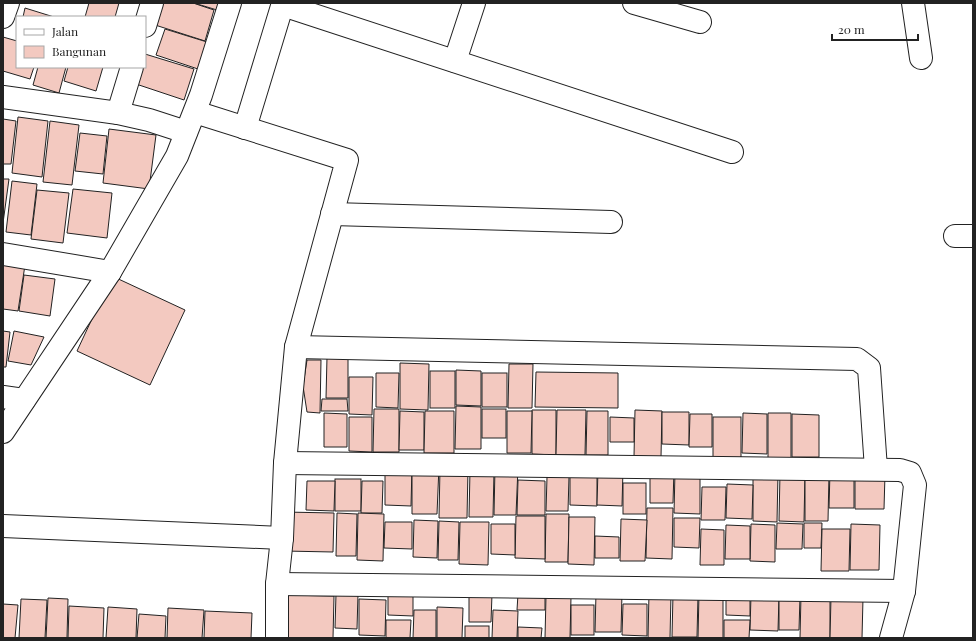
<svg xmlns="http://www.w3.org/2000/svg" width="976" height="641" font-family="'Playfair Display',serif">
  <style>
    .building { fill: #f3c9c0; stroke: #222 }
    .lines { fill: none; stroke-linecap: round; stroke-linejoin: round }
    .street-casing { stroke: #222; stroke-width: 24 }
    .street { stroke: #fff; stroke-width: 22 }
  </style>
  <rect width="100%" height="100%" fill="#fff"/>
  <!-- building -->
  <g class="building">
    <polygon points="89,3 119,3 115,17 85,17"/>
    <polygon points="159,3 193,3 214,10 205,41 152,24"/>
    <polygon points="194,3 220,3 217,10"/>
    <polygon points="25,8 54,17 23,17"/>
    <polygon points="165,29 207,42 198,69 156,55"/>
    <polygon points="3,37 17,41 17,67 34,67 30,79 3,71"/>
    <polygon points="145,54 194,69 184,100 130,82 135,67 145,67"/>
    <polygon points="38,67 66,67 59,93 33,85"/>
    <polygon points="68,67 103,67 96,91 64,81"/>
    <polygon points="18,117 48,121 42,177 12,173"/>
    <polygon points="3,119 16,121 11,164 3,164"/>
    <polygon points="50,121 79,125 72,185 43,182"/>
    <polygon points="109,129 156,135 149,189 103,183"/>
    <polygon points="80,133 107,136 103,174 75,171"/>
    <polygon points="3,179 9,179 3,223"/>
    <polygon points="12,181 37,184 31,235 6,232"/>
    <polygon points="73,189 112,193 107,238 67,233"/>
    <polygon points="37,190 69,193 63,243 31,239"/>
    <polygon points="3,262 25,265 18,311 3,309"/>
    <polygon points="24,275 55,279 50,316 19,311"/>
    <polygon points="112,276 185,310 150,385 77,351"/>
    <polygon points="3,331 10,332 6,367 3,367"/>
    <polygon points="14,331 44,337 31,365 8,361"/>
    <polygon points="327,357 348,357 348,398 326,398"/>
    <polygon points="307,360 321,360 320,413 307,412 303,386"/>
    <polygon points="400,363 429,364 428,410 400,409"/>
    <polygon points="509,364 533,364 532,408 508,408"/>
    <polygon points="456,370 481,371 481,406 456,405"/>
    <rect x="430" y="371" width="25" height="37"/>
    <polygon points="536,372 618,373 618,408 535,407"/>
    <polygon points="376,373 399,373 398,408 376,407"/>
    <rect x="482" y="373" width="25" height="34"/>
    <polygon points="349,377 373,377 372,415 349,414"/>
    <polygon points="322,399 347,399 348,411 321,411"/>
    <polygon points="456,406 481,407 481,449 455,449"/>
    <polygon points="374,409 399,409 399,452 373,452"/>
    <rect x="482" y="409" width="24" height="29"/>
    <polygon points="532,410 556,410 556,455 532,454"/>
    <polygon points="557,410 586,410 585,455 556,455"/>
    <polygon points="635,410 662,411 661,457 634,456"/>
    <polygon points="400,411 424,412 424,450 399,450"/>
    <polygon points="425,411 454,411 454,453 424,453"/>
    <polygon points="507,411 532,411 531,453 507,453"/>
    <polygon points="587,411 608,411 608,455 586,455"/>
    <polygon points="662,412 689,412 689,445 662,444"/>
    <polygon points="324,413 347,414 347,447 324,447"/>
    <polygon points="743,413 767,414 767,454 742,453"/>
    <polygon points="768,413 791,413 791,459 768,458"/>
    <polygon points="690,414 712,414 712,447 689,447"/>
    <polygon points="792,414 819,415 819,457 792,457"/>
    <polygon points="349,417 372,417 372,452 349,451"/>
    <polygon points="610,417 634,418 634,442 610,442"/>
    <rect x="713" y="417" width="28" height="43"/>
    <polygon points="385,465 412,466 411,506 385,505"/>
    <polygon points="412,466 439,466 437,514 412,514"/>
    <polygon points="495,467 518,467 516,515 494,515"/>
    <polygon points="440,468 468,469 467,518 439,518"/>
    <polygon points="570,468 597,469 597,506 570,505"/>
    <polygon points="598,469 623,469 622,506 597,505"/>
    <polygon points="650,469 674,469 673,503 650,503"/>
    <polygon points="470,470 494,471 493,517 469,517"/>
    <polygon points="675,471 700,471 700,514 674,513"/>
    <polygon points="830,471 854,472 854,508 829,508"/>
    <polygon points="753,472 778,473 777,522 753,521"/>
    <polygon points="780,473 805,474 804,522 779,521"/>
    <polygon points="805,474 829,474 828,521 805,521"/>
    <polygon points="855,474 885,474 884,509 855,509"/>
    <polygon points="547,477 569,477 568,511 546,511"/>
    <rect x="335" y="479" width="26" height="32"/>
    <polygon points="518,480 545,481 545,515 517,515"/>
    <polygon points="307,481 335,481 334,511 306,510"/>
    <polygon points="362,481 383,481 382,513 361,513"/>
    <rect x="623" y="483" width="23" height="31"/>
    <polygon points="727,484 753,485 752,519 726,518"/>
    <polygon points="702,487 726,487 725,520 701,520"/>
    <polygon points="647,508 673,508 672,559 646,558"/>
    <polygon points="284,512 334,513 333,552 284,551"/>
    <polygon points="337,513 357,514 356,556 336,556"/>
    <polygon points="358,513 384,514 383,561 357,560"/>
    <polygon points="546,514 569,514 568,562 545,562"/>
    <polygon points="516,516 545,516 545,559 515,558"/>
    <polygon points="569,517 595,517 594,565 568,564"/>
    <polygon points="674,518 700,518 699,548 674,547"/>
    <polygon points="621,519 647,520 645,561 620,561"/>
    <polygon points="414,520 438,521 437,558 413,557"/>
    <polygon points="439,521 459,522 458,560 438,560"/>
    <polygon points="385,522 412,522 412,549 384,548"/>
    <polygon points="460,522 489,522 488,565 459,564"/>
    <polygon points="777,523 803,524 802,549 776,549"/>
    <polygon points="804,523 822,523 821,548 804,548"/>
    <polygon points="491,524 515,524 515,555 491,554"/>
    <polygon points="751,524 775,525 775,562 750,561"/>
    <polygon points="851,524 880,525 879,570 850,570"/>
    <polygon points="726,525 750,526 750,559 725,559"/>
    <polygon points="701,529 724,530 724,565 700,565"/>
    <polygon points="822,529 850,529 849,571 821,571"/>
    <polygon points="595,536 619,537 619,558 595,558"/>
    <polygon points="726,591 750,592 750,616 726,615"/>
    <polygon points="596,593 622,593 621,632 595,632"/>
    <polygon points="649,593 671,594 670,638 648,638"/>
    <polygon points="699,593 723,594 723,638 698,638"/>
    <polygon points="336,594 358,594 357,629 335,628"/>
    <polygon points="388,594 413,595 413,616 388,615"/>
    <polygon points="469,594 492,594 491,622 469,622"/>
    <polygon points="518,594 545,595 545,610 517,610"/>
    <polygon points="673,594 698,595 697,637 672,637"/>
    <polygon points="282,595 334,596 333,638 281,638"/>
    <polygon points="751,595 779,596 778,631 750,630"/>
    <polygon points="779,595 800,596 799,630 779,630"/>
    <polygon points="801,595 830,596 830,638 800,638"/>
    <polygon points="546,596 571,597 570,638 545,638"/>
    <polygon points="831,597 863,598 862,638 830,638"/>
    <polygon points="48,598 68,599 67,638 46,638"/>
    <polygon points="21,599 47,600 45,638 19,638"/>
    <polygon points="359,599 386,600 385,636 359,635"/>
    <polygon points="3,604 18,605 15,638 3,638"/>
    <polygon points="623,604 647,604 647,636 622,635"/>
    <rect x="571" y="605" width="23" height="30"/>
    <polygon points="69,606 104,608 103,638 68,638"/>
    <polygon points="108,607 137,609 136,638 106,638"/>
    <polygon points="437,607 463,608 462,638 437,638"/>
    <polygon points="168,608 204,610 202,638 167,638"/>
    <polygon points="414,610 436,610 436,638 413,638"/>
    <polygon points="493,610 518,611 517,638 492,638"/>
    <polygon points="205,611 252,613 251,638 204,638"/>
    <polygon points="139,614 166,616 165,638 137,638"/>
    <polygon points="386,620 411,620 410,638 386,638"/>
    <polygon points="724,620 750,620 749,638 724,638"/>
    <rect x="465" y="626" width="24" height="12"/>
    <polygon points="518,627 542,628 541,638 518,638"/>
  </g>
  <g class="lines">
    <!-- street casing -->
    <g class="street-casing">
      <g id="street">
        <polyline points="634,3 700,22"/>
        <polyline points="913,3 921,58"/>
        <polyline points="283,5 732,152"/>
        <polyline points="3,17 8,3"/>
        <polyline points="145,26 152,3"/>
        <polyline points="455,61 474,3"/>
        <polyline points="3,97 118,113 149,120 186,132"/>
        <polyline points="195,112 347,160 296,347"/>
        <polyline points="118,113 132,67"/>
        <polyline points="245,128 283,3"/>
        <polyline points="332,214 611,222"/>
        <polyline points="955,236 973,236"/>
        <polyline points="3,254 110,272"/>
        <polyline points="3,397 24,400"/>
        <polyline points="3,432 110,272 177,156 201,95 230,3"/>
        <polyline points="285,463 900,470 910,473 915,485 904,591 891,638"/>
        <polyline points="3,526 282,538"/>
        <polyline points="277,584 904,591"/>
        <polyline points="277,638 277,584 282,538 285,463 296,347 857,359 869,368 876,469"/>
      </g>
    </g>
    <!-- street -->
    <use href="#street" class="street"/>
  </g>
  <!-- border -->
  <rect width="976" height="641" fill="none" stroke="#222222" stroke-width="8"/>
  <!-- legend -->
  <rect x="16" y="16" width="130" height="52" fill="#ffffff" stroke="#a7a7a7"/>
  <rect x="24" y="29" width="20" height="6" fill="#ffffff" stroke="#a7a7a7"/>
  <text x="52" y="36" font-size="12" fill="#222222">Jalan</text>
  <rect x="24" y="46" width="20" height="12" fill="#f3c9c0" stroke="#a7a7a7"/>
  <text x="52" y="56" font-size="12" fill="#222222">Bangunan</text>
  <!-- scale -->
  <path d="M832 34v6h86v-6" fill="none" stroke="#222222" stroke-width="2"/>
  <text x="838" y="34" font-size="12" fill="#222222" stroke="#ffffff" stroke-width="3" paint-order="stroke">20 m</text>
</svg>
